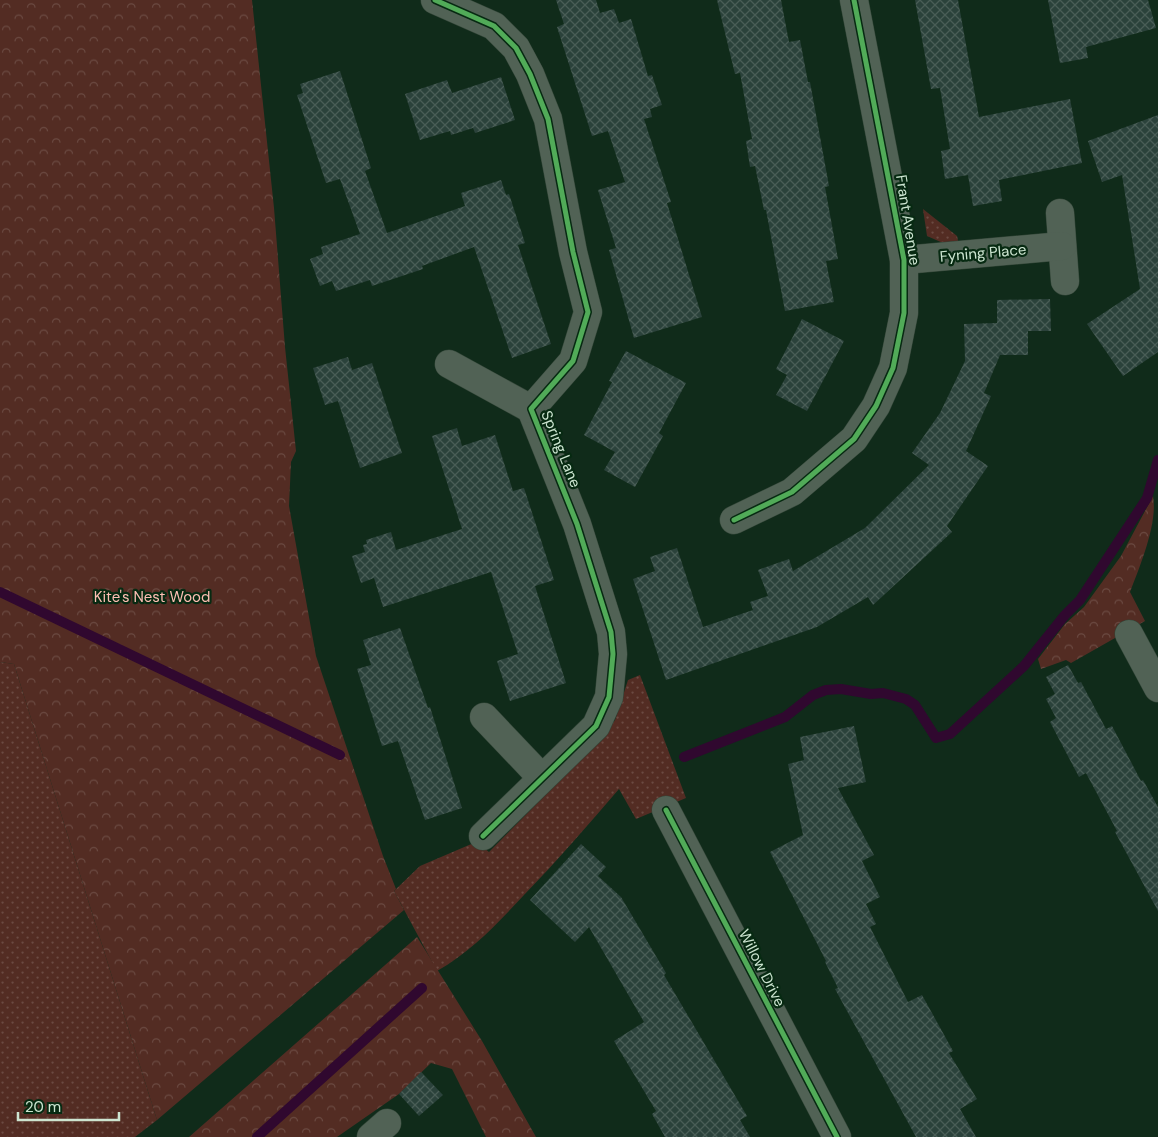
<svg xmlns="http://www.w3.org/2000/svg" width="1158" height="1137" font-family="'DM Sans',sans-serif">
  <style>
    .grass { fill: url(#grass-dots) }
    .forest { fill: url(#forest-crowns) }
    .lines { fill: none; stroke-linecap: round; stroke-linejoin: round }
    .stream { stroke: #30082f; stroke-width: 10 }
    .building { fill: url(#building-cross-hatch) }
    .street-casing { stroke: #334638; stroke-width: 29 }
    .street { stroke: #516255; stroke-width: 28 }
    .cycleway-casing { stroke: #072a12; stroke-width: 8 }
    .cycleway { stroke: #51ab58; stroke-width: 5 }
    .labels { text-anchor: middle; stroke-width: 4.5; stroke-linejoin: round; paint-order: stroke }
    .street-label { font-size: 15px; fill: #cde5d1; stroke: #072a12 }
    .park-label { font-size: 15px; fill: #fdbeb3; stroke: #072a12 }
  </style>
  <defs>
    <pattern id="grass-dots" width="8" height="8" patternUnits="userSpaceOnUse" patternTransform="scale(1.25)"><rect width="8" height="8" fill="#532c23"/><path d="M2 2h.1M6 6h.1" fill="none" stroke="#6b4a42" stroke-width="1.8" stroke-linecap="round"/></pattern>
    <pattern id="forest-crowns" width="20" height="18" patternUnits="userSpaceOnUse" patternTransform="scale(1.25)"><rect width="20" height="18" fill="#532c23"/><path d="M2 6a3 3 0 1 1 6 0M12 15a3 3 0 1 1 6 0" fill="none" stroke="#6b4a42"/></pattern>
    <pattern id="building-cross-hatch" width="8" height="8" patternUnits="userSpaceOnUse" patternTransform="scale(1.25)"><rect width="8" height="8" fill="#2b423b"/><path d="M0 0l8 8M0 8l8-8" fill="none" stroke="#495d56"/></pattern>
  </defs>
  <rect width="100%" height="100%" fill="#102b1a"/>
  <!-- grass -->
  <g class="grass">
    <polygon points="923,209 957,236 959,245 943,243 927,236"/>
    <polygon points="0,662 14,664 157,1120 135,1137 0,1137"/>
    <path d="M640,675L686,798L636,819L619,789C588,825 557,861 524,895C497,924 472,951 437,971L394,891L420,866L476,842L489,852L600,740L615,720L628,680Z"/>
  </g>
  <!-- forest -->
  <g class="forest">
    <polygon points="0,0 252,0 274,208 285,347 296,451 291,462 289,506 316,656 383,856 396,889 394,891 404,910 157,1120 14,664 0,662"/>
    <path d="M1153,496C1158,523 1140,566 1130,592L1145,621L1071,663L1066,660L1041,669L1038,659L1065,624L1084,607L1121,556Z"/>
    <polygon points="417,937 482,1041 536,1137 486,1137 452,1069 431,1063 399,1094 337,1137 189,1137"/>
  </g>
  <g class="lines">
    <!-- stream -->
    <g class="stream">
      <polyline points="0,592 340,755"/>
      <polyline points="684,757 785,717 813,695 826,690 841,689 871,694 883,693 906,699 915,705 936,738 950,734 1024,666 1065,615 1080,600 1147,498 1158,460"/>
      <polyline points="257,1137 422,988"/>
    </g>
  </g>
  <!-- building -->
  <g class="building">
    <polygon points="556,0 596,0 600,13 614,9 619,23 631,19 648,76 652,75 662,105 650,109 652,117 644,119 671,202 667,203 702,317 634,338 609,250 616,248 598,190 625,182 608,131 592,136 557,27 564,24"/>
    <polygon points="717,0 781,0 789,42 800,40 808,82 810,82 829,186 825,187 838,259 826,261 834,302 785,311 766,210 764,210 755,166 750,167 746,141 752,139 740,73 735,74"/>
    <polygon points="915,0 958,0 979,117 1070,99 1082,163 999,180 1002,201 973,206 968,175 945,179 941,151 950,149 940,88 931,89"/>
    <polygon points="1048,0 1148,0 1156,28 1086,47 1088,58 1060,63"/>
    <polygon points="340,71 371,168 365,171 387,233 465,206 461,193 501,180 506,195 509,194 525,243 518,245 551,344 512,358 474,247 422,266 423,269 372,286 370,280 336,291 332,281 320,286 310,259 323,254 321,247 360,234 340,179 326,183 297,95 303,93 300,84"/>
    <polygon points="501,77 515,120 475,133 473,128 451,135 450,131 420,140 405,94 447,80 452,93"/>
    <polygon points="1158,115 1158,352 1123,376 1087,324 1140,289 1122,175 1102,182 1088,141"/>
    <polygon points="1050,299 1051,331 1028,331 1028,355 1000,355 984,393 991,396 966,451 988,466 947,526 952,532 873,605 868,597 817,627 666,680 633,579 655,571 650,557 677,548 703,627 753,610 750,602 768,596 758,570 789,559 793,571 865,528 929,465 912,453 940,413 965,361 964,324 997,323 997,300"/>
    <polygon points="802,319 844,341 807,411 776,395 787,375 776,369"/>
    <polygon points="626,351 686,383 659,433 663,436 635,487 604,470 615,452 584,435 612,382 609,381"/>
    <polygon points="348,357 352,370 372,363 402,453 360,468 338,401 325,405 313,368"/>
    <polygon points="457,428 462,446 495,435 513,491 524,488 554,580 535,586 566,683 510,701 497,661 518,654 491,572 383,607 374,578 361,583 352,556 365,552 363,545 367,544 366,540 391,532 396,550 462,529 432,436"/>
    <polygon points="400,628 428,708 430,707 462,808 425,820 398,741 382,746 357,669 371,665 363,640"/>
    <polygon points="1068,665 1078,683 1081,682 1106,729 1112,726 1141,781 1143,780 1158,807 1158,911 1115,832 1117,831 1086,773 1079,777 1050,722 1056,718 1046,699 1055,694 1046,677"/>
    <polygon points="854,726 866,782 838,788 874,855 862,861 880,897 866,904 876,924 870,927 908,1002 922,995 953,1051 949,1053 977,1099 960,1109 976,1137 916,1137 835,989 838,988 825,962 826,961 770,852 803,835 788,764 804,760 800,737"/>
    <polygon points="581,844 606,867 598,876 621,897 666,973 664,975 747,1116 740,1120 750,1137 665,1137 652,1114 656,1111 614,1041 644,1022 589,927 575,942 530,900"/>
    <polygon points="421,1072 443,1095 419,1116 399,1094"/>
  </g>
  <g class="lines">
    <!-- street casing -->
    <g class="street-casing">
      <g id="street">
        <polyline points="435,0 494,26 516,48 530,74 548,119 573,252 588,312 573,361 531,409 577,524 611,632 613,654 609,697 596,726 483,836"/>
        <polyline points="1060,213 1065,281"/>
        <polyline points="904,260 1062,246"/>
        <polyline points="449,364 531,409"/>
        <polyline points="734,520 792,492 854,439 876,406 893,368 904,313 904,260 854,0"/>
        <polyline points="1129,634 1158,688"/>
        <polyline points="484,717 541,777"/>
        <polyline points="666,810 837,1137"/>
        <polyline points="371,1137 387,1123"/>
      </g>
    </g>
    <!-- street -->
    <use href="#street" class="street"/>
    <!-- cycleway casing -->
    <g class="cycleway-casing">
      <g id="cycleway">
        <polyline points="435,0 494,26 516,48 530,74 548,119 573,252 588,312 573,361 531,409 577,524 611,632 613,654 609,697 596,726 483,836"/>
        <polyline points="734,520 792,492 854,439 876,406 893,368 904,313 904,260 854,0"/>
        <polyline points="666,810 837,1137"/>
      </g>
    </g>
    <!-- cycleway -->
    <use href="#cycleway" class="cycleway"/>
  </g>
  <g class="labels">
    <!-- street labels -->
    <g class="street-label">
      <text transform="translate(908 220) rotate(81)" y="5">Frant Avenue</text>
      <text transform="translate(983 253) rotate(-5)" y="5">Fyning Place</text>
      <text transform="translate(561 449) rotate(68)" y="5">Spring Lane</text>
      <text transform="translate(762 968) rotate(63)" y="5">Willow Drive</text>
    </g>
    <!-- park labels -->
    <g class="park-label">
      <text x="152" y="602">Kite's Nest Wood</text>
    </g>
  </g>
  <!-- scale -->
  <path d="M18 1112v8h101v-8" fill="none" stroke="#cde5d1" stroke-width="2.5"/>
  <text x="25" y="1112" font-size="15" fill="#cde5d1" stroke="#072a12" stroke-width="4" paint-order="stroke">20 m</text>
</svg>
